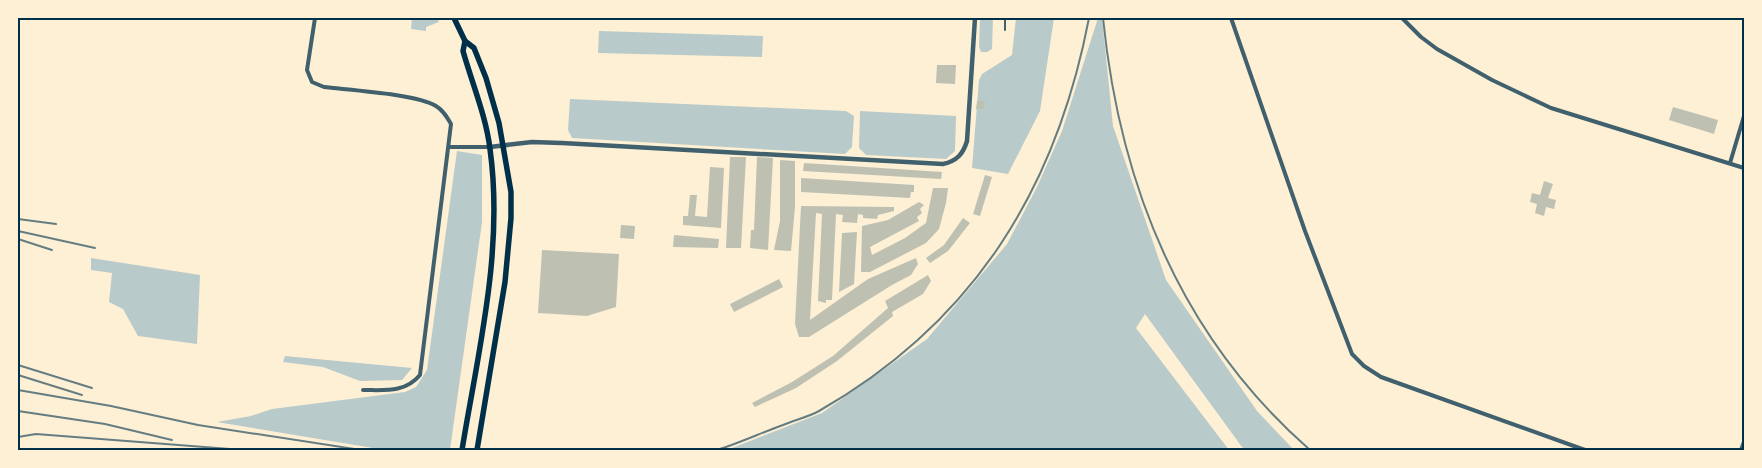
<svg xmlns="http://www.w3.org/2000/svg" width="1762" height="468" font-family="'IBM Plex Sans',sans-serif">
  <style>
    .green { fill: #b9caca }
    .building { fill: #bec0b2 }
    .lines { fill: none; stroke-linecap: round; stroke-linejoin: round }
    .service { stroke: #3f606c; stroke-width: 2 }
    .minor { stroke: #3f606c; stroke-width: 4 }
    .tertiary { stroke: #3f606c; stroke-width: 4.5 }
    .primary { stroke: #003049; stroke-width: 5.5 }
    .rail { stroke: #657d81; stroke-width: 2 }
    .neatline { fill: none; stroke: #003049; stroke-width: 2 }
  </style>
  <rect width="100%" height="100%" fill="#fdf0d5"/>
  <!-- green -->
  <g class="green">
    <polygon points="412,18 437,18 439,22 426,27 426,31 411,29"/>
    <polygon points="980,18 993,18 992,49 987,52 981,52 979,47"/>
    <polygon points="1016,18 1054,18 1040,111 1008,174 972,168 979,80 982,74 1012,55"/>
    <polygon points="1098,18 1102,18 1113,126 1166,280 1257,411 1294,450 1246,450 1242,447 1145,314 1136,328 1229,450 727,450 822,413 927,339 1007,244 1037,187 1062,131"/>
    <polygon points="599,31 763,36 762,57 598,53"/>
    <polygon points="570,99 846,111 854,116 852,147 845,154 572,138 568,130"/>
    <polygon points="860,111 956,116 955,151 946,159 866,155 859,148"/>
    <polygon points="457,151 482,155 482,222 450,450 385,450 217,422 251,416 272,409 405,392 416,387 427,370"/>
    <polygon points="91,258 200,275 197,344 138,336 123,309 109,302 112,273 91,270"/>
    <polygon points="285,356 412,368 402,380 360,381 323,367 283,362"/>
  </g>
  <!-- building -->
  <g class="building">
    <polygon points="937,65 956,65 955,84 936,83"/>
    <polygon points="977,101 985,101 984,109 976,109"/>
    <polygon points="1673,107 1718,120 1714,134 1669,120"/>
    <polygon points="730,157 746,157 741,248 726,248"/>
    <polygon points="757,157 773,158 768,250 750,248 751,230 754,230"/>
    <polygon points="780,160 795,161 795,207 791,251 774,250 780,221"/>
    <polygon points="804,163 942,172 941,179 803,171"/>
    <polygon points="710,167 724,168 721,228 683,225 683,216 688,216 690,195 697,195 695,216 707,217"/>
    <polygon points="985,175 992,177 980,216 973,214"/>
    <polygon points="801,178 914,185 914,192 911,192 910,198 801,192"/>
    <polygon points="1544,181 1553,184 1548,198 1556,200 1554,209 1546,207 1544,216 1535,213 1537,204 1530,202 1532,193 1540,195"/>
    <polygon points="933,188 948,188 946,203 939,229 926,243 870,272 861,272 862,226 888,220 919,202 924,205 920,209 922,213 917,217 919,221 870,247 872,255 905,238 926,223"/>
    <polygon points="801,206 894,207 894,211 878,215 877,219 863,218 863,215 858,214 857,223 842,222 843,215 836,214 832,300 826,300 826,303 818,301 822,214 816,213 810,320 868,279 916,258 918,264 911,275 892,285 809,337 799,337 795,324"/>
    <polygon points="963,218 970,223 948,251 930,263 926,258 944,245"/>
    <polygon points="621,225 635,226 634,239 620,238"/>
    <polygon points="857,232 854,284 839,292 842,233"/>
    <polygon points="674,235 719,239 718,248 673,247"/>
    <polygon points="542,250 619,254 616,307 587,316 538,313"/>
    <polygon points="928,275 931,281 923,294 892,312 893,316 837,361 796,388 755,407 752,403 792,382 833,356 888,308 885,301"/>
    <polygon points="779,279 783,287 734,312 730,304"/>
  </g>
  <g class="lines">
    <!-- service -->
    <polyline class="service" points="1005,30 1005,18"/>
    <!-- minor -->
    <g class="minor">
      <path d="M315,18L307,70L312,82L324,87C349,90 417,94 436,106C443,110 447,117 451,124L420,375C405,393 385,390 363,390"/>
      <polyline points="1231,18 1305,231 1352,354 1364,366 1381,377 1585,450"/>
      <polyline points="1402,18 1421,37 1437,49 1492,80 1551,108 1744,168"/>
      <polyline points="449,147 490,147"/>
      <polyline points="1730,163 1744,116"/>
      <polyline points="1741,450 1744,442"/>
    </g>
    <!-- tertiary -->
    <path class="tertiary" d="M490,147L532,142L562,143L943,164C957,161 963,154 967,141L975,18"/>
    <!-- primary -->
    <g class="primary">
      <polyline points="454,18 465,41 474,48 486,78 499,123 511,192 511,218 505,282 477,450"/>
      <path d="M462,450C478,352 504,250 490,149C486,116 472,83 463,51L465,41"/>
    </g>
    <!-- rail -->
    <g class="rail">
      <path d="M1103,18C1120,186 1181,337 1310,450"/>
      <polyline points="18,219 56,224"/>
      <polyline points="18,231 95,248"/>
      <polyline points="18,239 52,250"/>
      <polyline points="18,365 92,388"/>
      <polyline points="18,375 82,395"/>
      <polyline points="18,390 111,406 198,425 361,450"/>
      <polyline points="18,411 105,424 172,440"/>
      <polyline points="18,437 36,434 243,450"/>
      <path d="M717,450C739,443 761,433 783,425C795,420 808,417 819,411C973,323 1056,190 1089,18"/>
    </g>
  </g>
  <!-- border -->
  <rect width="1762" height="468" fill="none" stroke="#fdf0d5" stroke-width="38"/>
  <rect x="19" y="19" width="1724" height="430" class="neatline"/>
</svg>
